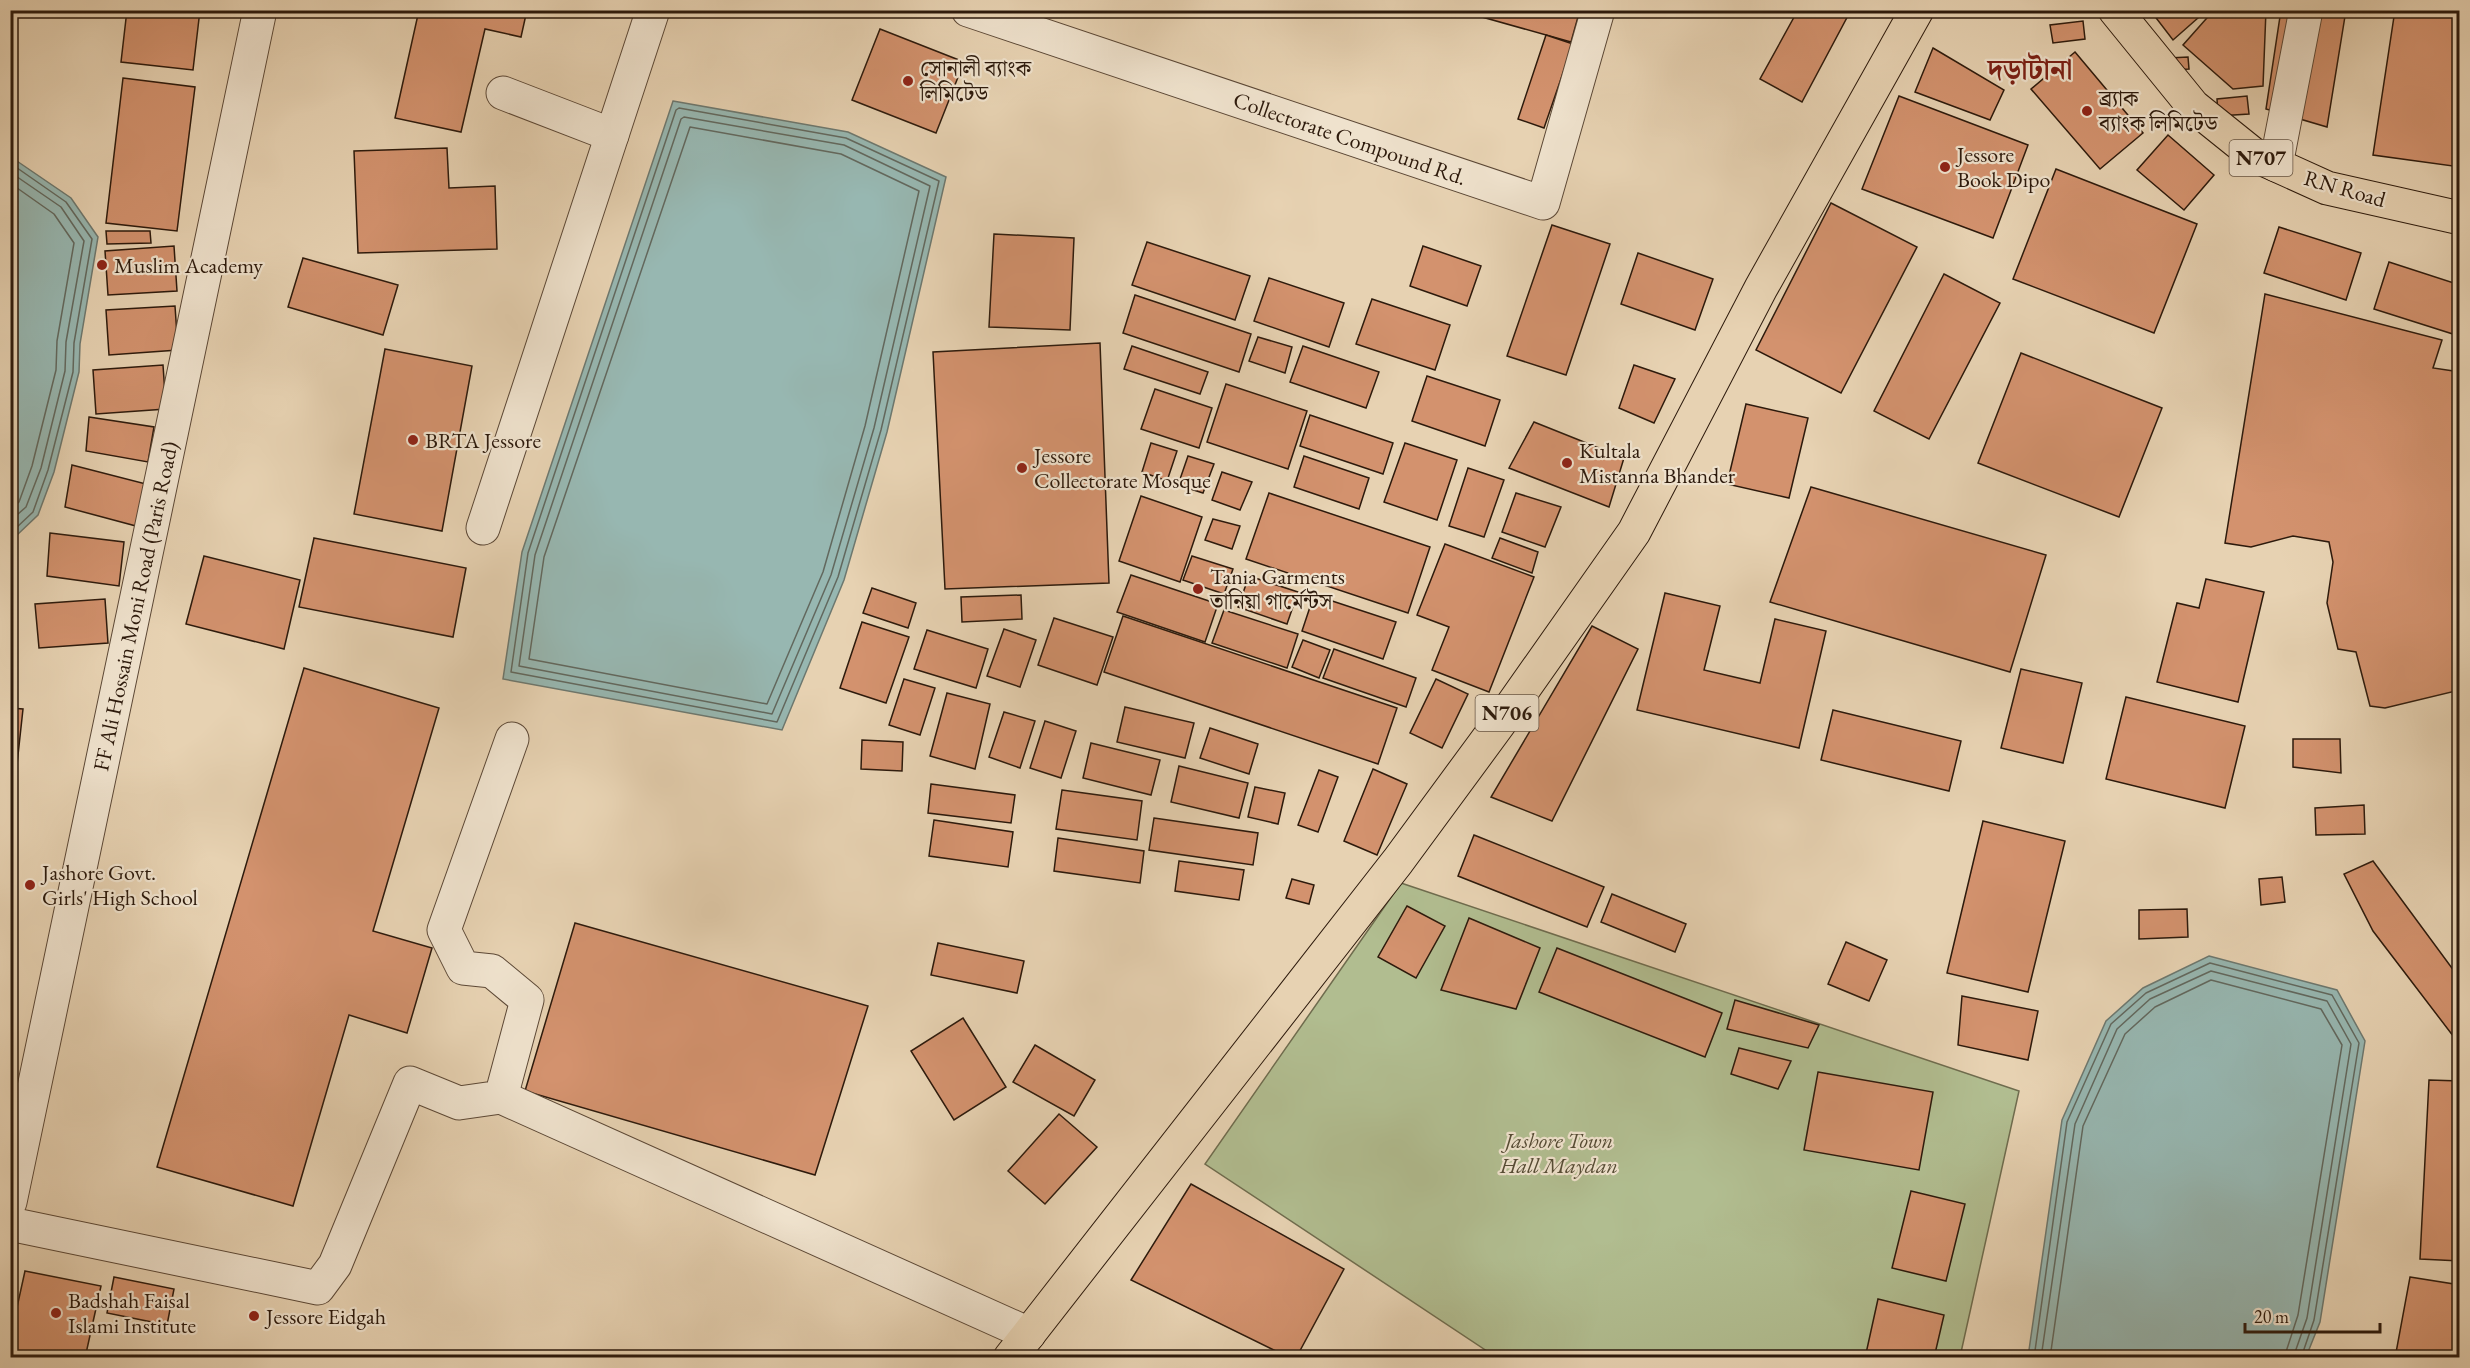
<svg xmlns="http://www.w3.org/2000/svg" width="2470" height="1368" font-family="'EB Garamond','Noto Serif Bengali',serif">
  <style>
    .green { fill: #b1bd90; stroke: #6f6c4e; stroke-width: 1.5 }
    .water { fill: #97b7b1; stroke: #6d786f; stroke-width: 1.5 }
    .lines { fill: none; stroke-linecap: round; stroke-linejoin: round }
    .shore { stroke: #62685e; stroke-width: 1.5 }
    .building { fill: #d3926e; stroke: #2d1a0c; stroke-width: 1.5 }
    .minor-casing { stroke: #5c4836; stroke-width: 35 }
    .highway-casing { stroke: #2d1a0c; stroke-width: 35 }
    .minor { stroke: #efe2cd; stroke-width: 33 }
    .highway { stroke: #e7d2b2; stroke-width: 33 }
    .poi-dot { fill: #8f2418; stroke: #efe2cd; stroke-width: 2 }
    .labels { text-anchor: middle; stroke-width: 4.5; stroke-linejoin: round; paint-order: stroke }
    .shield { fill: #efe2cd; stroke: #675646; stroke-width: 1.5 }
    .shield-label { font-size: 21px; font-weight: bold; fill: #2d1a0c }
    .poi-label { font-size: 22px; fill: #2d1a0c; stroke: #efe2cd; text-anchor: start }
    .street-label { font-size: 22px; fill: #2d1a0c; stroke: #efe2cd }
    .park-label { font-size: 22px; font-style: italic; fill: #554b34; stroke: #efe2cd }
    .district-label { font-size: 28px; font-weight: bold; fill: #7a1f14; stroke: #efe2cd }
  </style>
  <rect width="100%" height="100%" fill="#e7d2b2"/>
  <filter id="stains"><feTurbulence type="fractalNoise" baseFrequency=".00333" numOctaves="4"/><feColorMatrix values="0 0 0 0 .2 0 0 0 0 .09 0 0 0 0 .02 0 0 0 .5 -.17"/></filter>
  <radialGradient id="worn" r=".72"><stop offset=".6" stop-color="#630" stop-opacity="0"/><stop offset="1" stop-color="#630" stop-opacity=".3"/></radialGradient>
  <!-- green -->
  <polygon class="green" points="1401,883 2019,1091 1960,1357 1496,1357 1205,1164"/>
  <!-- water -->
  <g class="water">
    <polygon points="673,101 848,132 946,177 887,432 844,580 782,730 503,679 522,552"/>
    <polygon points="11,157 71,198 98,237 80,344 79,372 54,472 38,515 16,536 10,534"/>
    <polygon points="2209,956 2337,990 2365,1041 2320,1322 2306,1357 2028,1357 2062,1120 2106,1021 2143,988"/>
  </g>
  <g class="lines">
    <!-- shore -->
    <g class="shore">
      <polygon points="679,108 846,138 939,181 881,430 838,577 777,722 511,672 528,553 676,110"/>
      <polygon points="684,117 844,145 930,186 874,428 831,575 772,714 519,666 535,555 681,119"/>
      <polygon points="690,127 841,154 919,191 865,426 823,572 767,704 529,659 544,557"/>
      <polyline points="10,163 66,202 92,239 74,343 73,372 48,470 33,512 16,528 10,529"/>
      <polyline points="10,172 61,207 84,241 66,342 65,371 41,468 26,507 10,521"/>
      <polyline points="10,183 54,214 74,243 57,341 56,370 32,466 19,502 10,510"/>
      <polyline points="2034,1358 2067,1122 2111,1024 2146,993 2210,963 2332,995 2359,1043 2314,1320 2301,1358"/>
      <polyline points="2041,1358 2075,1124 2117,1029 2150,999 2211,971 2327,1001 2351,1044 2307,1318 2293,1358"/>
      <polyline points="2050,1358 2083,1126 2125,1034 2155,1007 2211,980 2321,1009 2342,1045 2298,1315 2284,1358"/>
    </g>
  </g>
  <!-- building -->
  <g class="building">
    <polygon points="127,10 200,10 193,70 121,62"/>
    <polygon points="419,10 527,10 521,37 485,29 461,132 395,118"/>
    <polygon points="1457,10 1580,10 1571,42"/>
    <polygon points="1798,10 1851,10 1802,102 1760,79"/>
    <polygon points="2150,10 2207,10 2173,40"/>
    <polygon points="2214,10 2266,10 2263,86 2233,89 2183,45"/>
    <polygon points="2281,10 2346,10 2327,127 2266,109"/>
    <polygon points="2395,10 2460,10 2460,167 2373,155"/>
    <polygon points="2083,21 2085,39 2053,43 2050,25"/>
    <polygon points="880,29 964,62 936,133 852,100"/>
    <polygon points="1546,35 1573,44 1544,128 1518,119"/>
    <polygon points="1933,48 2004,90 1990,120 1915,92"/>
    <polygon points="2075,52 2143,133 2100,169 2031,89"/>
    <polygon points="2188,57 2189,69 2170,70 2169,58"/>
    <polygon points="123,78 195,87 177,231 106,223"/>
    <polygon points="1899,96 2028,145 1993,238 1862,189"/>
    <polygon points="2247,96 2249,114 2218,116 2217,99"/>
    <polygon points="2168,135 2214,175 2184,210 2137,170"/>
    <polygon points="447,148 449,188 495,186 497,249 358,253 354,151"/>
    <polygon points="2056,169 2197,224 2154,333 2013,279"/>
    <polygon points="1831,203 1917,247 1841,393 1756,350"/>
    <polygon points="1552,225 1610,244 1566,375 1507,356"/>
    <polygon points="2279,227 2361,253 2346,300 2264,273"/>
    <polygon points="106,231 150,231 151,243 107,244"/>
    <polygon points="994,234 1074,238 1070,330 989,327"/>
    <polygon points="1147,242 1250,276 1235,320 1132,285"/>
    <polygon points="174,246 177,291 108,295 105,251"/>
    <polygon points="1423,246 1481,266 1467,306 1410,286"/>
    <polygon points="1638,253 1713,279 1695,330 1621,304"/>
    <polygon points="303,258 398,285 383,335 288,307"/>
    <polygon points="2389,262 2460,285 2460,325 2456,335 2374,309"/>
    <polygon points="1944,274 2000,303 1929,439 1874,411"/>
    <polygon points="1269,278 1344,303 1329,347 1254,321"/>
    <polygon points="2265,294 2442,340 2433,368 2460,372 2460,690 2385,708 2370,706 2356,652 2338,649 2327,603 2333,562 2329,542 2293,536 2251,547 2225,543"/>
    <polygon points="1135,295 1251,334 1239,372 1123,333"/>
    <polygon points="1372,299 1450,325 1435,370 1356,344"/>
    <polygon points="175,306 178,350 109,355 106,310"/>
    <polygon points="1258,337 1292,347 1285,373 1249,361"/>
    <polygon points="1100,343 1109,583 945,589 933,352"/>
    <polygon points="1132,346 1208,372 1200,394 1124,369"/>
    <polygon points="1303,346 1379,372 1366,408 1290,382"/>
    <polygon points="385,349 472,366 442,531 354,514"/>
    <polygon points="2021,353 2162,408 2119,517 1978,463"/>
    <polygon points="163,365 166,409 96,414 93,370"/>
    <polygon points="1634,365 1675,379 1654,423 1619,408"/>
    <polygon points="1427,376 1500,400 1485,446 1412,421"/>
    <polygon points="1226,384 1307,411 1288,469 1207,442"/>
    <polygon points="1155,389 1212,408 1199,448 1141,429"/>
    <polygon points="1746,404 1808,418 1789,498 1727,484"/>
    <polygon points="1310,415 1393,443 1383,474 1300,446"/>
    <polygon points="89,417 154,427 148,462 86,451"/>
    <polygon points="1534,422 1624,458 1609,507 1509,468"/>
    <polygon points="1151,443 1177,451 1167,481 1142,472"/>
    <polygon points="1405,443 1457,460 1437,520 1384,502"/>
    <polygon points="1188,456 1214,464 1203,493 1178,485"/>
    <polygon points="1304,456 1369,478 1359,509 1294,487"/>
    <polygon points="72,465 146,484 136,526 65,507"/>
    <polygon points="1468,468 1504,480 1484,537 1449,526"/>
    <polygon points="1222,472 1252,482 1240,510 1212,500"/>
    <polygon points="1811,487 2046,555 2010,672 1770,602"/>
    <polygon points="1269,493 1430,547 1408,613 1246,559"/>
    <polygon points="1516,493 1561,507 1545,547 1502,532"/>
    <polygon points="1141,496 1202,517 1180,582 1119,561"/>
    <polygon points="1213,519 1240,526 1232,549 1205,540"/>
    <polygon points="50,533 124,542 119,586 47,576"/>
    <polygon points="314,538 466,568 453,637 299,607"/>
    <polygon points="1500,538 1538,552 1532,573 1492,558"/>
    <polygon points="1445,544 1534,577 1489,692 1432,670 1449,627 1417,615"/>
    <polygon points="204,556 300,580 284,649 186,624"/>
    <polygon points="1192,556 1233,569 1224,594 1183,580"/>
    <polygon points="1131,575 1218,604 1205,642 1117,612"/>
    <polygon points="1249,576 1298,592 1287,624 1238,607"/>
    <polygon points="2206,579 2264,592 2238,702 2157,682 2177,603 2199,608"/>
    <polygon points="872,588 916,603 908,628 863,613"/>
    <polygon points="1665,593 1720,606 1704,670 1760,683 1775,619 1826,631 1799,748 1637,710"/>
    <polygon points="1021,595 1022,619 962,622 961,597"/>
    <polygon points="1314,595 1396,622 1383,659 1302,631"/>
    <polygon points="105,599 108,643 39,648 35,604"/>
    <polygon points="1224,610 1298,634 1287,668 1212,643"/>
    <polygon points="10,612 16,613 10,637"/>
    <polygon points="1123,616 1397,708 1378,764 1104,672"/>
    <polygon points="1054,618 1113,637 1097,685 1038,665"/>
    <polygon points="862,622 909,637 886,703 840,688"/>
    <polygon points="1592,626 1638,649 1552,821 1491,797"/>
    <polygon points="1004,629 1036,640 1020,687 987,676"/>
    <polygon points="927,630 988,649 976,688 914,669"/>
    <polygon points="1303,640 1330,650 1319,678 1292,667"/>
    <polygon points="1334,649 1416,678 1406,707 1323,678"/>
    <polygon points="304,668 439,708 373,931 432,948 407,1033 349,1015 293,1206 157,1167"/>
    <polygon points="2021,669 2082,683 2063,763 2001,748"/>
    <polygon points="904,679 935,688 920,735 889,725"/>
    <polygon points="1436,679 1468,694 1442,748 1410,733"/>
    <polygon points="947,693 990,704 975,769 930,756"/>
    <polygon points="2126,697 2245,726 2225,808 2106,779"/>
    <polygon points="1125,707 1194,723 1185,758 1117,742"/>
    <polygon points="10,708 23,709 10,829"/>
    <polygon points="1833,710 1961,741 1949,791 1821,760"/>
    <polygon points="1004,712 1035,721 1020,768 989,757"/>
    <polygon points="1045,721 1076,731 1061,778 1030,768"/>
    <polygon points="1210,728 1258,744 1249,774 1200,758"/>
    <polygon points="2293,739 2340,739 2341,773 2293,767"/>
    <polygon points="862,740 903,742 902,771 861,769"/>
    <polygon points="1091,743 1160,760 1151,795 1083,778"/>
    <polygon points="1179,766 1248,783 1239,818 1171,802"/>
    <polygon points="1373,769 1407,784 1377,855 1344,841"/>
    <polygon points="1319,770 1338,777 1318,832 1298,825"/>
    <polygon points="931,784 1015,795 1011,823 928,813"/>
    <polygon points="1255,787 1285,793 1278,824 1248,817"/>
    <polygon points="1062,790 1142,801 1137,840 1056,829"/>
    <polygon points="2364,805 2365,834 2316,835 2315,808"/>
    <polygon points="1154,818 1258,833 1253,865 1149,850"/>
    <polygon points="934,820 1013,832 1008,867 929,856"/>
    <polygon points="1983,821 2065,841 2028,992 1947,973"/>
    <polygon points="1474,835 1604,887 1587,927 1458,876"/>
    <polygon points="1058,838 1144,851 1140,883 1054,871"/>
    <polygon points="1179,861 1244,870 1239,900 1175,891"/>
    <polygon points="2373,861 2460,979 2460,1045 2373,931 2344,874"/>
    <polygon points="2282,877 2285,902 2261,905 2259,879"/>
    <polygon points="1292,879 1314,885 1309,904 1286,898"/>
    <polygon points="1612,894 1686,924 1675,952 1601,922"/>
    <polygon points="1407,906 1445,926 1416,978 1378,957"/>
    <polygon points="2187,909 2188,937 2139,939 2139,910"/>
    <polygon points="1469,918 1540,948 1516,1009 1441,990"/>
    <polygon points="575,923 868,1006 815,1175 525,1091"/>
    <polygon points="1846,942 1887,960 1869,1001 1828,984"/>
    <polygon points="938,943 1024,961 1017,993 931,975"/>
    <polygon points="1557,948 1722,1013 1705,1057 1539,992"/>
    <polygon points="1962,996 2038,1011 2028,1060 1958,1045"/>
    <polygon points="1735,1000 1819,1025 1808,1048 1727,1029"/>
    <polygon points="963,1018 1006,1087 954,1120 911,1051"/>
    <polygon points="1035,1045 1095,1080 1074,1116 1013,1082"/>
    <polygon points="1739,1048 1791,1061 1778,1089 1731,1074"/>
    <polygon points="1818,1072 1933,1092 1919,1170 1804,1150"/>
    <polygon points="2429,1080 2460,1081 2460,1261 2420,1259"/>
    <polygon points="1059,1114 1097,1147 1045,1204 1008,1171"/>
    <polygon points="1191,1184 1344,1269 1296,1358 1290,1358 1131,1280"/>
    <polygon points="1911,1191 1965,1204 1946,1281 1892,1268"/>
    <polygon points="25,1271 101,1286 85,1358 10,1358 10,1339"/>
    <polygon points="114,1277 174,1289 167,1325 107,1313"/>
    <polygon points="2410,1277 2460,1285 2460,1358 2395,1358"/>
    <polygon points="1878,1299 1944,1315 1934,1358 1865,1358"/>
  </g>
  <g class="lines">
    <!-- minor casing -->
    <g class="minor-casing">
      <g id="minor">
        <polyline points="968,10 1543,203 1598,10"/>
        <polyline points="503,93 612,135"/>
        <polyline points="2276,165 2306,10"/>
        <polyline points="483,528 653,10"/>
        <polyline points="501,1097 1029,1334"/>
        <polyline points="10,1202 260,10"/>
        <polyline points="10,1224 318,1288 335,1265 410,1083 459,1103 501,1097 527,1000 492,971 463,968 444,930 512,739"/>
      </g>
    </g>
    <!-- highway casing -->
    <g class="highway-casing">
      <g id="highway">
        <polyline points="2115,10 2193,106 2254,155 2327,188 2460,218"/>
        <polyline points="1010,1358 1398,861 1501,721 1634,532 1761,288 1917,10"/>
      </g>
    </g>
    <!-- minor -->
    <use href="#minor" class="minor"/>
    <!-- highway -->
    <use href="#highway" class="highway"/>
  </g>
  <!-- markers -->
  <g class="poi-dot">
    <circle cx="908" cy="81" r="6"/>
    <circle cx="2087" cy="111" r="6"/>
    <circle cx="1945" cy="167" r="6"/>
    <circle cx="102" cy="265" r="6"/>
    <circle cx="413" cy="440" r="6"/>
    <circle cx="1567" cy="463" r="6"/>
    <circle cx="1022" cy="468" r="6"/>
    <circle cx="1198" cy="589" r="6"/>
    <circle cx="30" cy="885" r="6"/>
    <circle cx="56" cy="1313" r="6"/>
    <circle cx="254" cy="1316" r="6"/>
  </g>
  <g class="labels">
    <!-- shield labels -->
    <g class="shield">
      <rect x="2229.5" y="140" width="63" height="36" rx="4.5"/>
      <rect x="1475.5" y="695" width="63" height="36" rx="4.5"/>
    </g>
    <g class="shield-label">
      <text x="2261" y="165">N707</text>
      <text x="1507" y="720">N706</text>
    </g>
    <!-- poi labels -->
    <g class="poi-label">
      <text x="920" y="76">সোনালী ব্যাংক<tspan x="920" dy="25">লিমিটেড</tspan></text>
      <text x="2099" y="106">ব্র্যাক<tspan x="2099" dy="25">ব্যাংক লিমিটেড</tspan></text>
      <text x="1957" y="162">Jessore<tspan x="1957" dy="25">Book Dipo</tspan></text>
      <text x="114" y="273">Muslim Academy</text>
      <text x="425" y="448">BRTA Jessore</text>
      <text x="1579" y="458">Kultala<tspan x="1579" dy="25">Mistanna Bhander</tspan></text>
      <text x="1034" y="463">Jessore<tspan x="1034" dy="25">Collectorate Mosque</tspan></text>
      <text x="1210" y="584">Tania Garments<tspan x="1210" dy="25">তানিয়া গার্মেন্টস</tspan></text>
      <text x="42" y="880">Jashore Govt.<tspan x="42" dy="25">Girls' High School</tspan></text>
      <text x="68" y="1308">Badshah Faisal<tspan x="68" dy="25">Islami Institute</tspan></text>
      <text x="266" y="1324">Jessore Eidgah</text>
    </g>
    <!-- street labels -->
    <g class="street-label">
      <text transform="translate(1350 138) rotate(19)" y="8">Collectorate Compound Rd.</text>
      <text transform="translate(2345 188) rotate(16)" y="8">RN Road</text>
      <text transform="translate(135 606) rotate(-78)" y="8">FF Ali Hossain Moni Road (Paris Road)</text>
    </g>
    <!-- park labels -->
    <g class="park-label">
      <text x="1559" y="1148">Jashore Town<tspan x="1559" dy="25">Hall Maydan</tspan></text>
    </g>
    <!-- district labels -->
    <g class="district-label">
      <text x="2030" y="79">দড়াটানা</text>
    </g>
  </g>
  <!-- margin -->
  <rect width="2470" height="1368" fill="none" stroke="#e7d2b2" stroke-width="36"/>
  <rect x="12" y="12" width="2446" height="1344" fill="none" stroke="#2d1a0c" stroke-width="3"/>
  <rect x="18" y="18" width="2434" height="1332" fill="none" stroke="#2d1a0c" stroke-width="1.5"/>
  <!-- scale -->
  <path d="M2245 1323v9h135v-9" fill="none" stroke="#2d1a0c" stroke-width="3"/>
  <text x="2254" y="1323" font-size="18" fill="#2d1a0c" stroke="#efe2cd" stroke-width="4.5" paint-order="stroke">20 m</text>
  <rect width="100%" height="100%" filter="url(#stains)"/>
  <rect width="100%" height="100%" fill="url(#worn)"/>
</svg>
